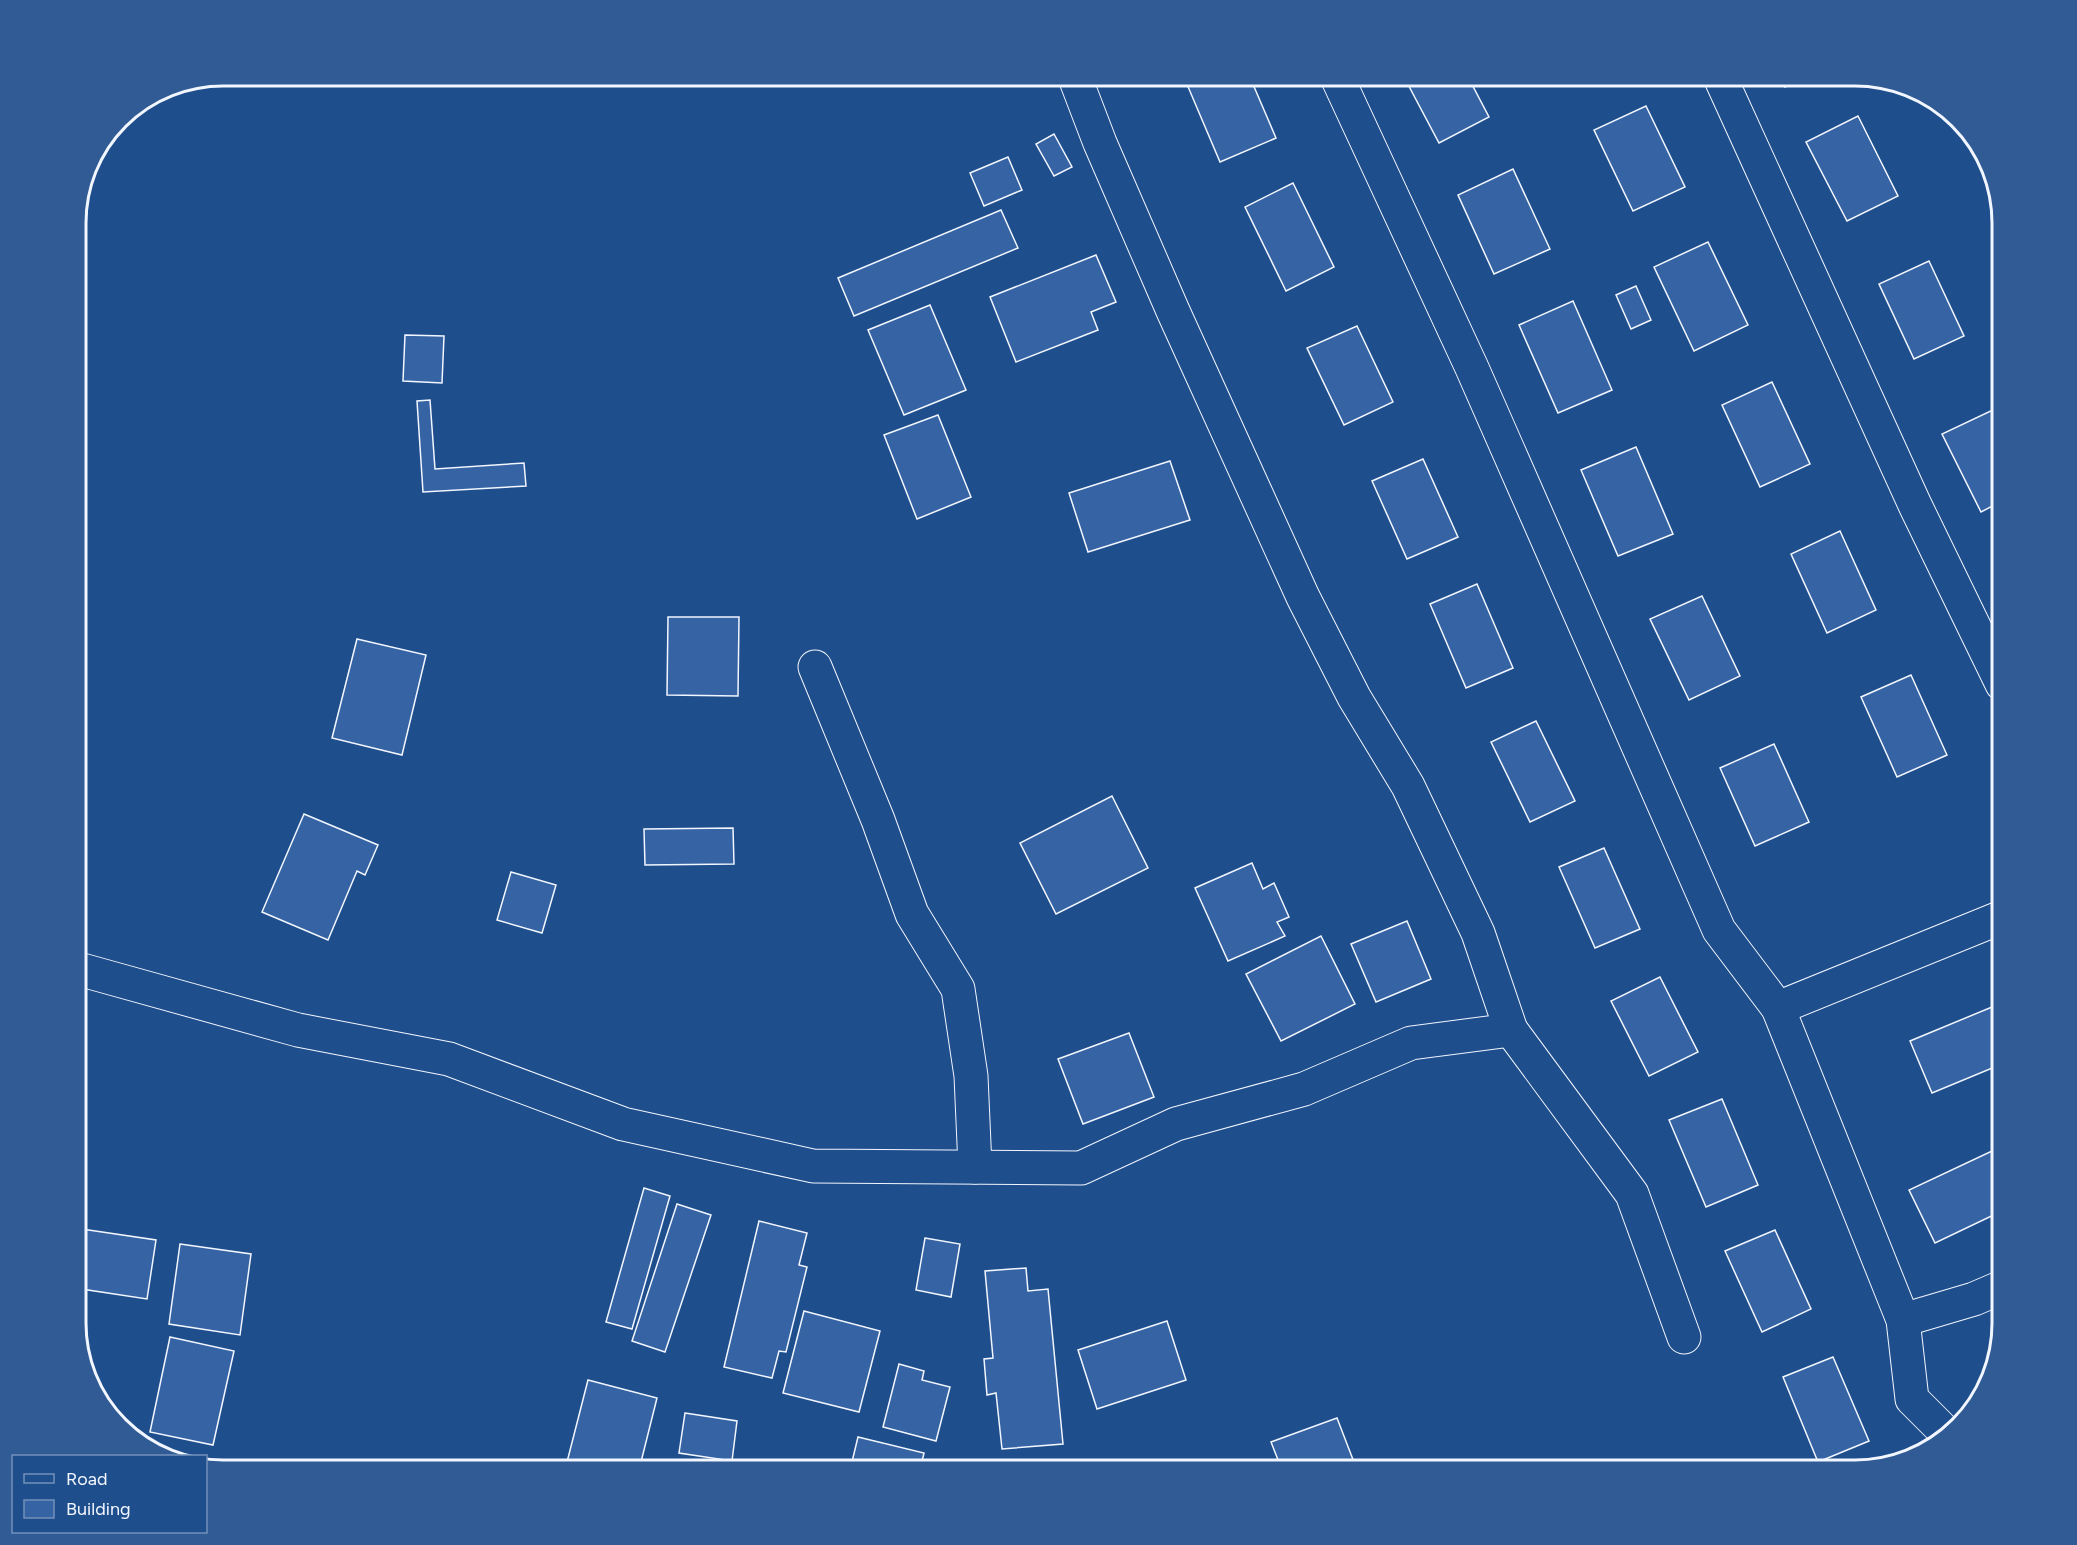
<svg xmlns="http://www.w3.org/2000/svg" width="2077" height="1545" font-family="Figtree,sans-serif">
  <style>
    .building { fill: #3563a3; stroke: #f2f6ff; stroke-width: 1.5 }
    .lines { fill: none; stroke-linecap: round; stroke-linejoin: round }
    .street-casing { stroke: #f2f6ff; stroke-width: 35 }
    .street { stroke: #1f4e8c; stroke-width: 33 }
    .rim { fill: none; stroke: #f2f6ff; stroke-width: 3 }
  </style>
  <rect width="100%" height="100%" fill="#1f4e8c"/>
  <!-- building -->
  <g class="building">
    <polygon points="1202,75 1249,75 1276,138 1220,162 1186,82"/>
    <polygon points="1403,75 1467,75 1489,117 1439,143"/>
    <polygon points="1779,75 1810,75 1785,87"/>
    <polygon points="1646,106 1685,187 1633,211 1594,130"/>
    <polygon points="1858,116 1898,196 1847,221 1806,142"/>
    <polygon points="1054,134 1072,167 1054,176 1036,144"/>
    <polygon points="1008,157 1022,190 984,206 970,173"/>
    <polygon points="1513,169 1550,249 1494,274 1458,195"/>
    <polygon points="1293,183 1334,267 1286,291 1245,207"/>
    <polygon points="1001,210 1018,248 854,316 838,278"/>
    <polygon points="1708,242 1748,325 1694,351 1654,267"/>
    <polygon points="1096,255 1116,302 1091,312 1098,330 1016,362 990,297"/>
    <polygon points="1929,261 1964,336 1914,359 1879,284"/>
    <polygon points="1636,286 1651,320 1631,329 1616,295"/>
    <polygon points="1573,301 1612,390 1558,413 1519,325"/>
    <polygon points="930,305 966,390 904,415 868,330"/>
    <polygon points="1357,326 1393,402 1344,425 1307,348"/>
    <polygon points="405,335 444,336 442,383 403,381"/>
    <polygon points="1772,382 1810,464 1760,487 1722,405"/>
    <polygon points="430,400 435,469 524,463 526,486 423,492 417,401"/>
    <polygon points="1997,408 2002,419 2002,501 1981,512 1942,434"/>
    <polygon points="938,415 971,497 917,519 884,435"/>
    <polygon points="1636,447 1673,534 1618,556 1581,470"/>
    <polygon points="1423,459 1458,537 1407,559 1372,481"/>
    <polygon points="1170,461 1190,520 1088,552 1069,493"/>
    <polygon points="1840,531 1876,610 1827,633 1791,554"/>
    <polygon points="1477,584 1513,668 1466,688 1430,604"/>
    <polygon points="1702,596 1740,676 1689,700 1650,619"/>
    <polygon points="668,617 739,617 738,696 667,695"/>
    <polygon points="357,639 426,655 402,755 332,738"/>
    <polygon points="1911,675 1947,755 1897,777 1861,697"/>
    <polygon points="1536,721 1575,801 1530,822 1491,742"/>
    <polygon points="1774,744 1809,822 1755,846 1720,768"/>
    <polygon points="1112,796 1148,868 1056,914 1020,843"/>
    <polygon points="304,814 378,845 365,875 357,871 328,940 262,912"/>
    <polygon points="733,828 734,864 645,865 644,829"/>
    <polygon points="1604,848 1640,929 1595,948 1559,867"/>
    <polygon points="1252,863 1263,889 1274,883 1289,917 1277,922 1285,936 1228,961 1195,888"/>
    <polygon points="511,872 556,885 542,933 497,920"/>
    <polygon points="1407,921 1431,979 1376,1002 1351,944"/>
    <polygon points="1321,936 1355,1004 1281,1041 1246,974"/>
    <polygon points="1660,977 1698,1052 1649,1076 1611,1001"/>
    <polygon points="1992,1007 2002,1031 2002,1064 1932,1093 1910,1041"/>
    <polygon points="1129,1033 1154,1097 1083,1124 1058,1059"/>
    <polygon points="1722,1099 1758,1185 1706,1207 1669,1120"/>
    <polygon points="1992,1151 2002,1172 2002,1211 1935,1243 1909,1190"/>
    <polygon points="644,1188 670,1196 632,1329 606,1322"/>
    <polygon points="677,1204 711,1215 665,1352 632,1341"/>
    <polygon points="759,1221 807,1233 799,1265 807,1267 786,1352 779,1351 772,1378 724,1367"/>
    <polygon points="75,1228 156,1240 147,1299 75,1288"/>
    <polygon points="1775,1230 1811,1309 1762,1332 1725,1251"/>
    <polygon points="925,1238 960,1244 951,1297 916,1290"/>
    <polygon points="180,1244 251,1254 240,1335 169,1324"/>
    <polygon points="1026,1268 1028,1291 1048,1289 1063,1444 1002,1449 996,1393 987,1395 984,1359 993,1358 985,1271"/>
    <polygon points="804,1311 880,1331 859,1412 783,1393"/>
    <polygon points="1167,1321 1186,1380 1097,1409 1078,1350"/>
    <polygon points="170,1337 234,1351 213,1445 150,1432"/>
    <polygon points="1833,1357 1869,1441 1818,1462 1783,1377"/>
    <polygon points="899,1364 924,1371 922,1380 950,1387 936,1441 883,1427"/>
    <polygon points="588,1380 657,1398 639,1470 591,1470 567,1462"/>
    <polygon points="685,1413 737,1421 732,1461 679,1453"/>
    <polygon points="1337,1418 1357,1470 1282,1470 1271,1442"/>
    <polygon points="858,1437 924,1453 920,1470 850,1470"/>
  </g>
  <g class="lines">
    <!-- street casing -->
    <g class="street-casing">
      <g id="street">
        <polyline points="1074,75 1100,143 1173,311 1303,597 1354,697 1408,786 1478,933 1511,1030 1632,1194 1684,1337"/>
        <polyline points="1336,75 1472,368 1719,930 1778,1008 1903,1320 1912,1399 1946,1433"/>
        <polyline points="1719,75 1915,505 2002,684"/>
        <polyline points="815,667 878,820 912,914 958,989 971,1076 975,1167"/>
        <polyline points="75,968 298,1030 449,1059 623,1124 813,1166 1081,1168 1176,1124 1304,1089 1411,1043 1511,1030"/>
        <polyline points="1778,1008 2002,917"/>
        <polyline points="1903,1320 1974,1299 2002,1287"/>
      </g>
    </g>
    <!-- street -->
    <use href="#street" class="street"/>
  </g>
  <!-- crop -->
  <path d="M0 0H2077V1545H0ZM223 86H1855A137 137 0 0 1 1992 223V1323A137 137 0 0 1 1855 1460H223A137 137 0 0 1 86 1323V223A137 137 0 0 1 223 86Z" fill="#305b95" fill-rule="evenodd"/>
  <path class="rim" d="M223 86H1855A137 137 0 0 1 1992 223V1323A137 137 0 0 1 1855 1460H223A137 137 0 0 1 86 1323V223A137 137 0 0 1 223 86Z"/>
  <!-- legend -->
  <rect x="12" y="1455" width="195" height="78" fill="#1f4e8c" stroke="#7391ba" stroke-width="1.5"/>
  <rect x="24" y="1474" width="30" height="9" fill="#1f4e8c" stroke="#7391ba" stroke-width="1.5"/>
  <text x="66" y="1485" font-size="18" fill="#f2f6ff">Road</text>
  <rect x="24" y="1500" width="30" height="18" fill="#3563a3" stroke="#7391ba" stroke-width="1.5"/>
  <text x="66" y="1515" font-size="18" fill="#f2f6ff">Building</text>
</svg>
